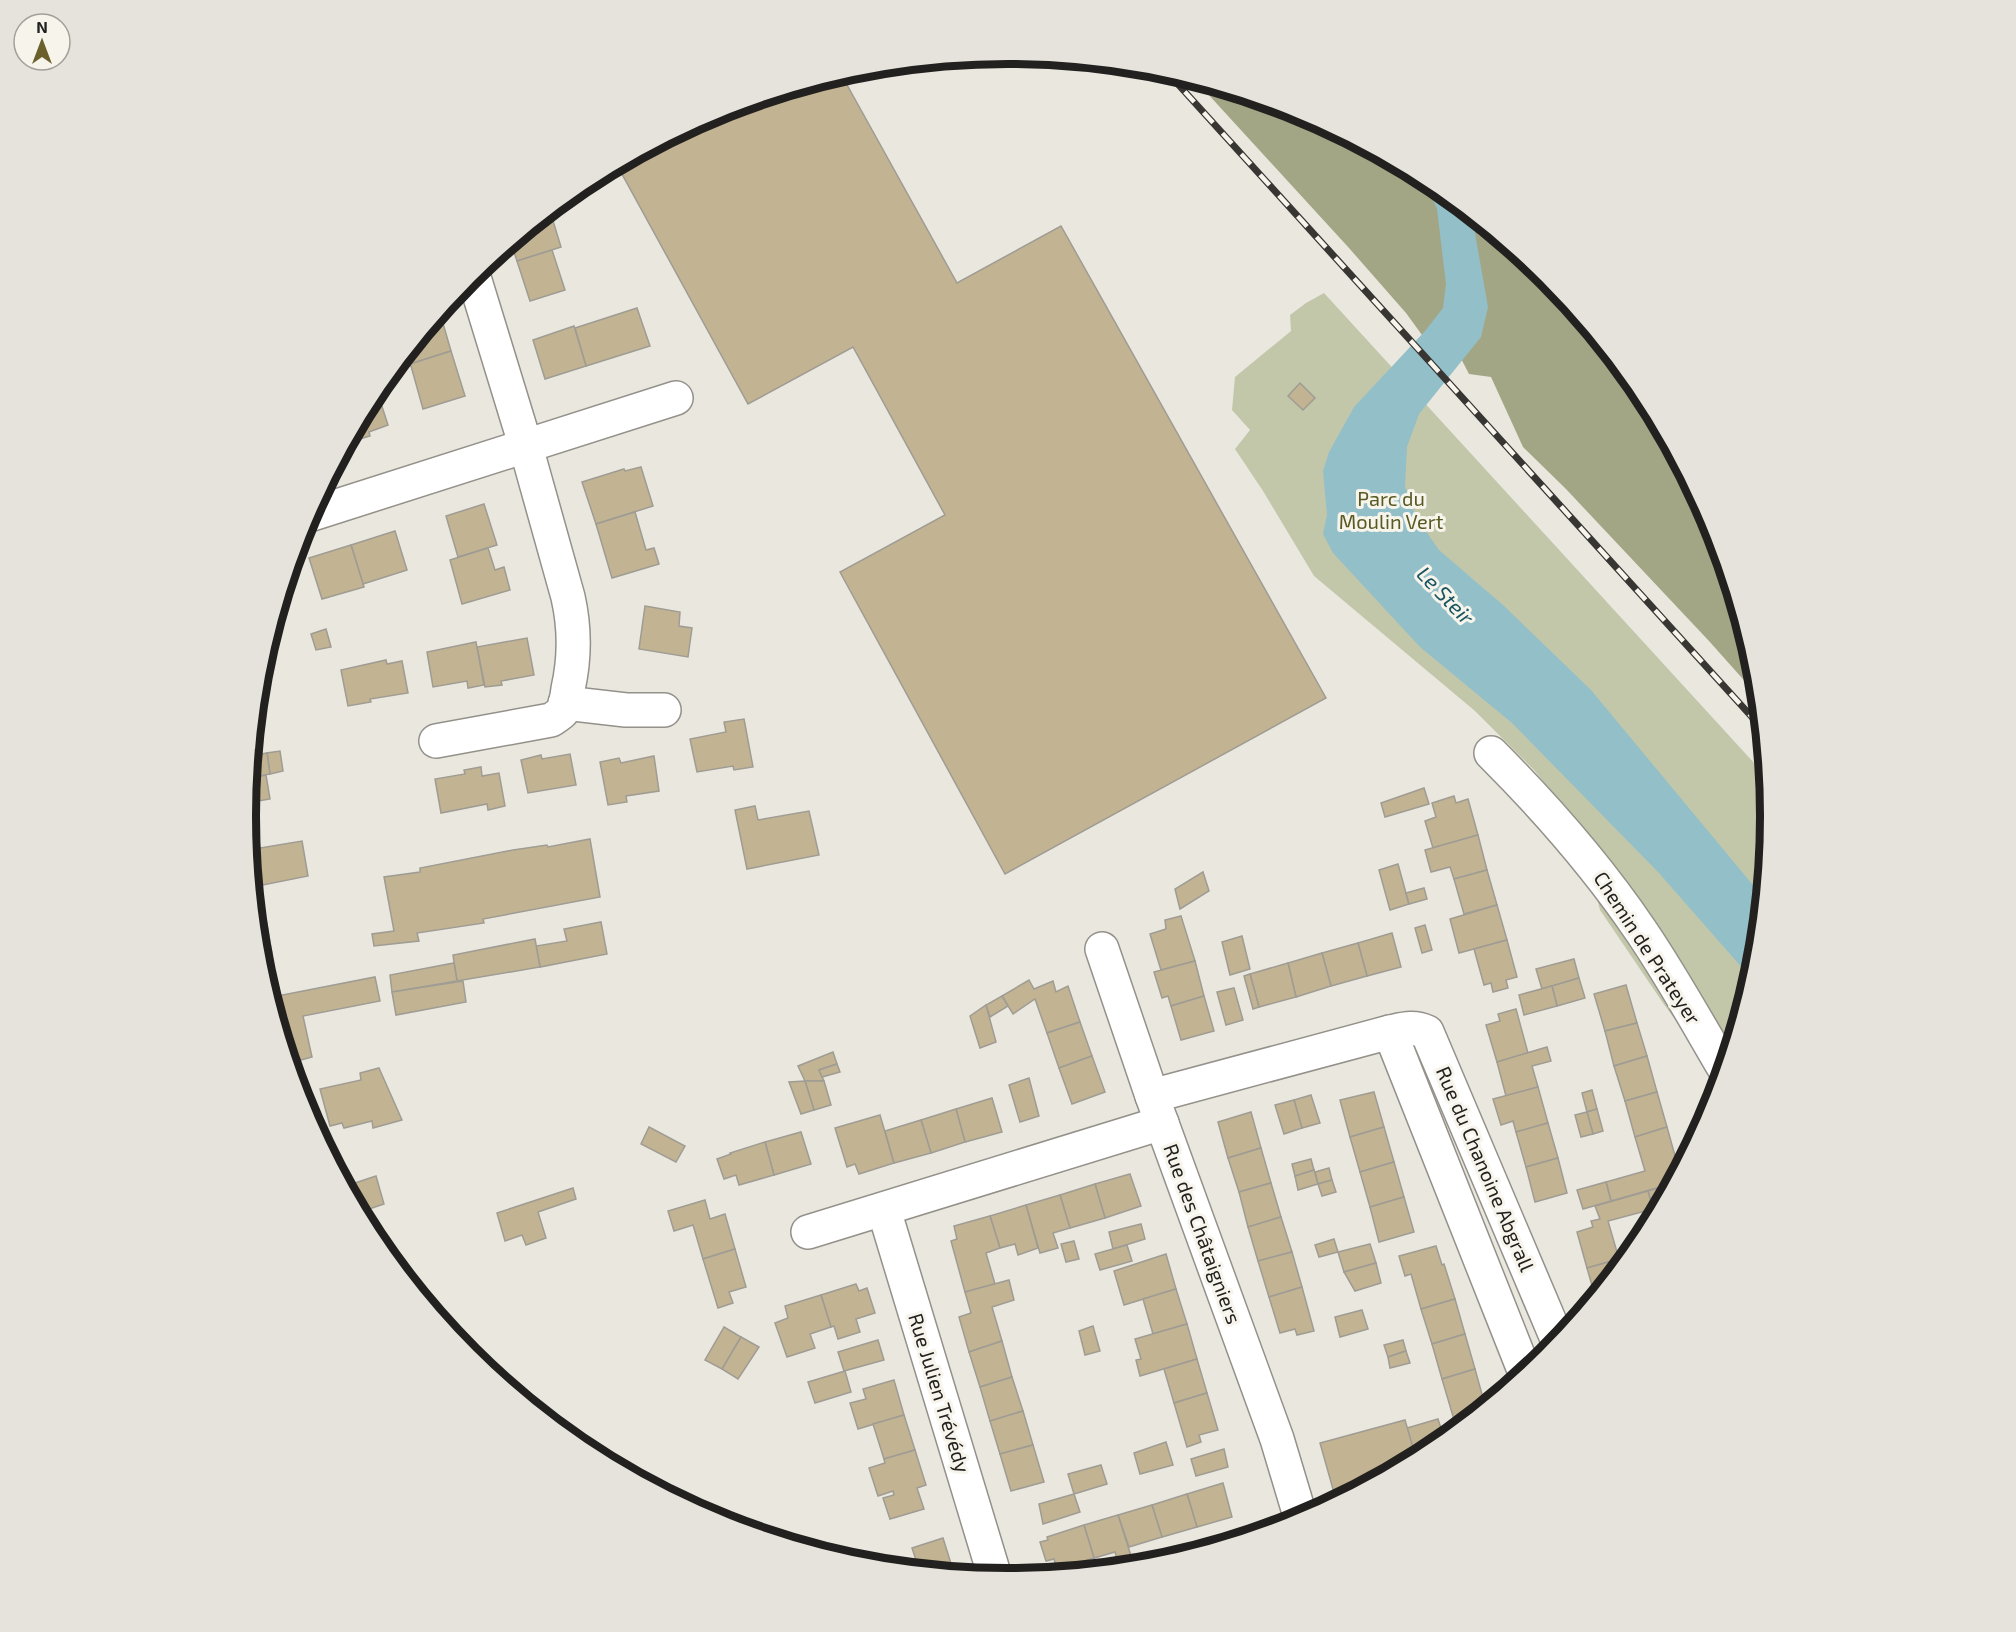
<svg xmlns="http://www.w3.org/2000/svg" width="2016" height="1632" font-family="'Exo 2',sans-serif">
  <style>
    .green { fill: #c3c7aa }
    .forest { fill: #a3a684 }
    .water { fill: #93bfc8 }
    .building { fill: #c2b392; stroke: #9f9c94; stroke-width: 1.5 }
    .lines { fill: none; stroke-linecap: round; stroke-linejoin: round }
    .street-casing { stroke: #94918a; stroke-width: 36 }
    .street { stroke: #fff; stroke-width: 33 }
    .rail-casing { stroke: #383633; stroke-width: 7 }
    .rail { stroke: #f7f4ec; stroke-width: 4.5; stroke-dasharray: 14; stroke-linecap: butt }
    .labels { text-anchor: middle; stroke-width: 6; stroke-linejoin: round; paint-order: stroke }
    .park-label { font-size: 20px; fill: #575a22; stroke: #f7f4ec }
    .street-label { font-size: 20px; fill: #23211f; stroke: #f7f4ec }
    .water-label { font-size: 21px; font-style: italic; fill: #185560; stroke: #f7f4ec }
    .rim { fill: none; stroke: #23211f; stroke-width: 8 }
  </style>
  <rect width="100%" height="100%" fill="#eae7df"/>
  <!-- green -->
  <polygon class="green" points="1324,293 1766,776 1770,816 1755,965 1720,1081 1663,1003 1600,910 1578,824 1534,770 1475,711 1314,576 1263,491 1235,449 1250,430 1232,410 1235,377 1291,331 1290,315 1306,303"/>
  <!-- forest -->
  <polygon class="forest" points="1196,81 1300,112 1432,183 1547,277 1642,393 1712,525 1755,668 1758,696 1709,641 1565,488 1523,447 1491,377 1469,374 1454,345 1422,335 1406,313 1349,248"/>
  <!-- water -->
  <polygon class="water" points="1423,178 1432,183 1472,216 1488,307 1481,337 1419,414 1407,447 1405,486 1416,517 1439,550 1503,605 1591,690 1762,896 1755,965 1751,978 1658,872 1512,723 1420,647 1333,553 1323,534 1327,515 1323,471 1329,452 1354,407 1425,331 1443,308 1446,284 1437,209"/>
  <!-- building -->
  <g class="building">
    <polygon points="841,74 957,283 1061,226 1326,698 1005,874 840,572 945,515 853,347 748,404 617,165 717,112"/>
    <polygon points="550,211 561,247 517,261 511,243"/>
    <polygon points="552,250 565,290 530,301 517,261"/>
    <polygon points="637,308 650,346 586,366 575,328"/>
    <polygon points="440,313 451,351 407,365 406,355"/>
    <polygon points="574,326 586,366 545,379 533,340"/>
    <polygon points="451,351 465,396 423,409 411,366 407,365"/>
    <polygon points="1300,383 1315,398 1303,410 1288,396"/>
    <polygon points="377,391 388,425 369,432 370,436 347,443 375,392"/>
    <polygon points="641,467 653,506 596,524 582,482 624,469 625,471"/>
    <polygon points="484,504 497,545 458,557 446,516"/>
    <polygon points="635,512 646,550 654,548 659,564 612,578 596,524"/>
    <polygon points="395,531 407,570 363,584 351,545"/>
    <polygon points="351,545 364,587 322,599 309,558"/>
    <polygon points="488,548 495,570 504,567 510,590 462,604 450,560"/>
    <polygon points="645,606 680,612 679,626 692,628 688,657 639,649"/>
    <polygon points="326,629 331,647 316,650 311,634"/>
    <polygon points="527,638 534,675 501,681 502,685 485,687 477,647"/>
    <polygon points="476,642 484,685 468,688 467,681 433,687 427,652"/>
    <polygon points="386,660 387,664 402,661 408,693 370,699 371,702 348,706 341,670"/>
    <polygon points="744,719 753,767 734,770 733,766 697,772 690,739 726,732 724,722"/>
    <polygon points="280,751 283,771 270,774 267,753"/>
    <polygon points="267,753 270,774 250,778 252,756"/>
    <polygon points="570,754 576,785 528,793 521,760 541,755 542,759"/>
    <polygon points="654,756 659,791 626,796 627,802 608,805 600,762 619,758 621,763"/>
    <polygon points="481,767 482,776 499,773 505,806 488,810 487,804 441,813 435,779 465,774 464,770"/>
    <polygon points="266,775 270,799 247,803 250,778"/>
    <polygon points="1424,788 1429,804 1385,817 1381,803"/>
    <polygon points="1454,796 1456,803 1468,799 1478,835 1433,848 1425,821 1436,817 1432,803"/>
    <polygon points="755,806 758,820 809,811 819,855 747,869 735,810"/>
    <polygon points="1478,835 1487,870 1454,879 1450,867 1431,872 1425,850"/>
    <polygon points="590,839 600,897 483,919 484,923 417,933 419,941 374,946 372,934 394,931 384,877 420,872 420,868 513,850 547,845 548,847"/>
    <polygon points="302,841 308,876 253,887 250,854 254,854 254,849"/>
    <polygon points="1398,864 1409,904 1390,910 1379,870"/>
    <polygon points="1487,870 1497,905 1464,914 1454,879"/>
    <polygon points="1203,872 1209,891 1180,909 1175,889"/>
    <polygon points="1424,888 1427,899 1409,904 1406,893"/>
    <polygon points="262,897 272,953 260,955 254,899"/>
    <polygon points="1497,905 1507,940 1459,953 1450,919"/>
    <polygon points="1181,916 1195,961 1161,970 1150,934 1166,929 1165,920"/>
    <polygon points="601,922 607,954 540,967 536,946 567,941 564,929"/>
    <polygon points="1425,925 1432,950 1422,953 1415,928"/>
    <polygon points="1392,933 1401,967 1367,976 1358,943"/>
    <polygon points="1242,936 1250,969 1230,975 1222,942"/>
    <polygon points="535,939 540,967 457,981 453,955"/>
    <polygon points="1507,940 1517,977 1506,980 1508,988 1493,992 1491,983 1484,985 1474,949"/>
    <polygon points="1358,943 1367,976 1331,986 1322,953"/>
    <polygon points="1322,953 1331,986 1296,997 1288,963"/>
    <polygon points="1574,959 1579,978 1542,989 1536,969"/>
    <polygon points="1195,961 1204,996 1171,1006 1168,996 1162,998 1154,972"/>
    <polygon points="454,963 457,981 392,992 390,975"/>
    <polygon points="1288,963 1296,997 1259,1007 1250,974"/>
    <polygon points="1250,974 1259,1007 1253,1009 1244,976"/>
    <polygon points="375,977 380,1001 303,1016 312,1057 290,1063 272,997"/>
    <polygon points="1579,978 1585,998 1557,1006 1552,986"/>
    <polygon points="1029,980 1034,989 1053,981 1056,992 1068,986 1080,1022 1047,1033 1035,999 1013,1014 1002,996"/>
    <polygon points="463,981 466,1002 396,1015 392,992"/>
    <polygon points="1626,985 1637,1023 1605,1031 1594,994"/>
    <polygon points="1552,986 1557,1006 1524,1015 1519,995"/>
    <polygon points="1234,988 1243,1020 1226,1025 1217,992"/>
    <polygon points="1002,996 1008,1006 990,1017 986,1005"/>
    <polygon points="1204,996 1214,1031 1181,1040 1171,1006"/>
    <polygon points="986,1005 996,1042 980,1048 970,1016"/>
    <polygon points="1516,1009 1528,1053 1497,1062 1486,1025 1500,1021 1498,1014"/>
    <polygon points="1080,1022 1092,1056 1059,1068 1047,1033"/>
    <polygon points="1637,1023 1647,1056 1614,1066 1605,1031"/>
    <polygon points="1547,1047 1551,1061 1532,1066 1538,1087 1506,1096 1497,1062"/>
    <polygon points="833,1052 837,1064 819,1070 824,1081 805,1081 798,1066"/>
    <polygon points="1092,1056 1105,1092 1072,1104 1059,1068"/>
    <polygon points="1647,1056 1657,1092 1625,1101 1614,1066"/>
    <polygon points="837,1064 840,1072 822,1077 819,1070"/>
    <polygon points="379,1068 402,1120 373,1128 372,1121 344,1128 342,1123 330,1126 320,1089 361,1080 360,1073"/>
    <polygon points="1029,1078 1039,1116 1020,1122 1009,1085"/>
    <polygon points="805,1081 824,1081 831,1105 814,1110"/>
    <polygon points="805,1081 814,1110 801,1114 789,1082"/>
    <polygon points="1538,1087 1548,1123 1516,1132 1513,1121 1501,1125 1493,1099"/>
    <polygon points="1592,1090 1597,1109 1587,1112 1582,1093"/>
    <polygon points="1374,1092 1384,1127 1350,1137 1340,1100"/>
    <polygon points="1657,1092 1667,1127 1635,1137 1625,1101"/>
    <polygon points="1311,1095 1320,1123 1302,1128 1294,1100"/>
    <polygon points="992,1098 1002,1132 965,1142 956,1109"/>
    <polygon points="1294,1100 1302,1128 1284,1134 1275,1105"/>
    <polygon points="956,1109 965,1142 931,1153 921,1120"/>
    <polygon points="1597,1109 1603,1131 1593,1134 1587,1112"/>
    <polygon points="1251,1112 1261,1148 1228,1158 1218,1122"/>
    <polygon points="1587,1112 1593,1134 1581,1137 1575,1115"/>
    <polygon points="880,1115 894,1163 859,1174 855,1164 847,1167 835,1128"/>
    <polygon points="921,1120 931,1153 894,1163 885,1131"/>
    <polygon points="1548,1123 1558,1158 1526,1167 1516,1132"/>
    <polygon points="649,1127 685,1146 676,1162 641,1144"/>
    <polygon points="1384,1127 1394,1162 1360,1172 1350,1137"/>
    <polygon points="1667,1127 1677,1163 1672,1164 1675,1176 1671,1184 1611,1201 1606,1182 1645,1171 1635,1137"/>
    <polygon points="801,1132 811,1164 774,1175 765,1142"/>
    <polygon points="765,1142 774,1175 739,1185 736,1175 724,1179 717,1159 731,1154 730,1153"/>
    <polygon points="1261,1148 1271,1183 1239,1192 1228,1158"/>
    <polygon points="1558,1158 1567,1193 1535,1202 1526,1167"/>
    <polygon points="1311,1159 1314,1170 1295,1176 1292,1164"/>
    <polygon points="1394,1162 1404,1197 1370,1207 1360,1172"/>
    <polygon points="1329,1168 1332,1180 1318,1184 1315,1172"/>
    <polygon points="1314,1170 1318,1184 1298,1190 1295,1176"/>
    <polygon points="1130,1174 1141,1206 1105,1218 1095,1184"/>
    <polygon points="376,1176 384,1204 366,1210 375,1236 373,1237 346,1186"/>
    <polygon points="1332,1180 1336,1192 1322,1196 1318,1184"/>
    <polygon points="1606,1182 1611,1201 1583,1209 1577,1190"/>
    <polygon points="1271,1183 1281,1217 1248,1227 1239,1192"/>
    <polygon points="1095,1184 1105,1218 1070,1228 1060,1195"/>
    <polygon points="1671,1184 1659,1207 1653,1209 1648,1191"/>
    <polygon points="573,1188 576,1199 538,1212 546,1238 526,1245 522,1235 505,1241 497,1213"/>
    <polygon points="1648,1191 1653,1209 1608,1221 1619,1259 1587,1268 1577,1232 1593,1227 1591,1221 1600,1219 1595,1206"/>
    <polygon points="1060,1195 1070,1228 1053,1233 1058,1248 1040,1253 1026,1205"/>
    <polygon points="1404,1197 1414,1232 1379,1242 1370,1207"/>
    <polygon points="705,1200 710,1219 725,1214 735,1249 703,1259 693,1225 674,1231 668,1211"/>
    <polygon points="1026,1205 1038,1248 1018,1255 1015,1244 1000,1248 990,1216"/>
    <polygon points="990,1216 1000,1248 986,1253 995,1284 965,1292 951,1241 957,1239 954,1226"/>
    <polygon points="1281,1217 1292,1252 1258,1261 1248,1227"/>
    <polygon points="1141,1224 1145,1239 1113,1249 1109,1232"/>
    <polygon points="1334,1239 1338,1252 1319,1257 1315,1245"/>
    <polygon points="1074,1241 1079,1259 1066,1262 1061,1244"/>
    <polygon points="1370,1244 1376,1263 1344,1272 1338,1252"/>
    <polygon points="1127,1245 1132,1261 1100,1270 1095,1254"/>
    <polygon points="1436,1246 1442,1265 1444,1264 1455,1299 1421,1309 1411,1274 1405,1276 1399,1256"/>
    <polygon points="735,1249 746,1287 729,1292 733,1303 718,1308 703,1259"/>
    <polygon points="1292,1252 1302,1287 1269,1297 1258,1261"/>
    <polygon points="1166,1254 1176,1289 1124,1305 1114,1271"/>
    <polygon points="1619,1259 1621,1265 1595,1296 1587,1268"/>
    <polygon points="1376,1263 1381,1283 1355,1291 1344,1272"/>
    <polygon points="1009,1280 1014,1300 992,1307 1002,1341 969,1352 959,1317 971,1313 965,1292"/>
    <polygon points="856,1284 859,1291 867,1288 875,1313 856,1319 860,1332 838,1339 834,1326 831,1327 821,1295"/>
    <polygon points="1302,1287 1314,1331 1297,1335 1295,1329 1280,1333 1269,1297"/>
    <polygon points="1176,1289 1187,1324 1153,1334 1143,1299"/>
    <polygon points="821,1295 831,1327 810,1334 815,1348 787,1357 775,1323 788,1318 785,1306"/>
    <polygon points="1455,1299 1465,1334 1432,1344 1421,1309"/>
    <polygon points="1362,1310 1368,1329 1340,1337 1335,1317"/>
    <polygon points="444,1313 451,1333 437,1315"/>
    <polygon points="1187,1324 1197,1359 1140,1376 1136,1360 1141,1359 1135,1339"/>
    <polygon points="1093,1326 1100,1351 1085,1355 1079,1331"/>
    <polygon points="724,1327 741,1337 722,1369 705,1360"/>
    <polygon points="1465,1334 1475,1369 1442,1379 1432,1344"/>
    <polygon points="741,1337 759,1347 738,1379 722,1369"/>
    <polygon points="878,1340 884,1360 844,1371 838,1352"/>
    <polygon points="1403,1340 1406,1351 1388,1357 1384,1345"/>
    <polygon points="1002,1341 1012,1377 980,1387 969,1352"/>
    <polygon points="1406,1351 1410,1363 1390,1368 1388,1357"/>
    <polygon points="1197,1359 1207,1393 1174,1403 1164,1369"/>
    <polygon points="1475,1369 1485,1405 1478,1408 1479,1411 1468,1419 1455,1423 1442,1379"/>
    <polygon points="845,1371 851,1392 815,1403 808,1382"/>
    <polygon points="1012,1377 1023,1411 990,1421 980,1387"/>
    <polygon points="894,1380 904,1415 858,1429 850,1403 866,1399 863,1389"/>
    <polygon points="1207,1393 1218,1430 1199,1435 1201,1442 1187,1447 1174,1403"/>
    <polygon points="1023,1411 1033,1445 1000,1454 990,1421"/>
    <polygon points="904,1415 915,1450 884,1459 873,1424"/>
    <polygon points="1438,1419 1444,1438 1412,1446 1407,1428"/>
    <polygon points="1405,1420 1416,1458 1336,1500 1320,1443"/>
    <polygon points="1431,1441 1433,1448 1416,1458 1412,1446"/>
    <polygon points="1166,1442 1173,1465 1140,1474 1134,1453"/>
    <polygon points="1033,1445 1044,1482 1011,1491 1000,1454"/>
    <polygon points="1224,1449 1228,1467 1196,1476 1191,1459"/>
    <polygon points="915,1450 926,1485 917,1488 924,1509 890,1519 883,1498 894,1495 893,1491 878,1496 869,1468 885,1463 884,1459"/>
    <polygon points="1101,1465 1107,1484 1074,1494 1068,1474"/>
    <polygon points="1223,1483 1232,1517 1197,1527 1187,1494"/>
    <polygon points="1074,1494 1080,1512 1043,1524 1039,1504"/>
    <polygon points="1187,1494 1197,1527 1162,1537 1152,1505"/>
    <polygon points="1152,1505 1162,1537 1129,1547 1118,1515"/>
    <polygon points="1118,1515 1133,1562 1119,1566 1115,1552 1094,1558 1084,1525"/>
    <polygon points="1084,1525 1094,1558 1057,1569 1054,1559 1046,1561 1040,1542 1048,1540 1047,1537"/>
    <polygon points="943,1538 954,1573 919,1569 912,1548"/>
  </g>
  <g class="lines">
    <!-- street casing -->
    <g class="street-casing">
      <g id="street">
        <polyline points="309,515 676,398"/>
        <polyline points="565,703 626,710 664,710"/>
        <path d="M436,741L551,720C554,718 559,715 562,712C566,706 567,696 568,689C575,658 575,628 568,597L526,447L473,274"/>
        <path d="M1491,753C1546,808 1597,866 1641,931C1671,975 1697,1022 1724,1068"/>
        <polyline points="1102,949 1152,1096 1277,1439 1301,1519"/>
        <polyline points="1390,1032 1522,1365 1527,1372"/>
        <path d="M1152,1096L1390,1032C1404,1029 1414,1026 1427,1032L1558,1341"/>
        <polyline points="884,1210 995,1577"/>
        <polyline points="808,1232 1162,1123"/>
      </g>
    </g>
    <!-- street -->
    <use href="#street" class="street"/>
    <!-- rail casing -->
    <g class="rail-casing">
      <polyline id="rail" points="1166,71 1761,727"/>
    </g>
    <!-- rail -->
    <use href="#rail" class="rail"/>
  </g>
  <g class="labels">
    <!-- park labels -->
    <g class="park-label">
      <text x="1391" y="506">Parc du<tspan x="1391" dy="23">Moulin Vert</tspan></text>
    </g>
    <!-- street labels -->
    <g class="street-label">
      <text transform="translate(1647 948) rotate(57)" y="7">Chemin de Prateyer</text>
      <text transform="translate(1485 1169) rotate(67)" y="7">Rue du Chanoine Abgrall</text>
      <text transform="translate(1202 1234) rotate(70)" y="7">Rue des Châtaigniers</text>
      <text transform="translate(939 1393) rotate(73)" y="7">Rue Julien Trévédy</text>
    </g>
    <!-- water labels -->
    <g class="water-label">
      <text transform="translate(1445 596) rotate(46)" y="7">Le Steir</text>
    </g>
  </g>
  <!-- crop -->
  <path d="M0 0H2016V1632H0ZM256 816a752 752 0 1 1 1504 0a752 752 0 1 1-1504 0Z" fill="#e6e3dc" fill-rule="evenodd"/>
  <path class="rim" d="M256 816a752 752 0 1 1 1504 0a752 752 0 1 1-1504 0Z"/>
  <!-- north arrow -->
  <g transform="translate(42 42)"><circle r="28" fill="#f7f4ec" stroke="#a2a09a" stroke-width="1.5"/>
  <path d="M0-4.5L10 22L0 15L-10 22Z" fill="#6b5f2c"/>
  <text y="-9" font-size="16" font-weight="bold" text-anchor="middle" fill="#23211f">N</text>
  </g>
</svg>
